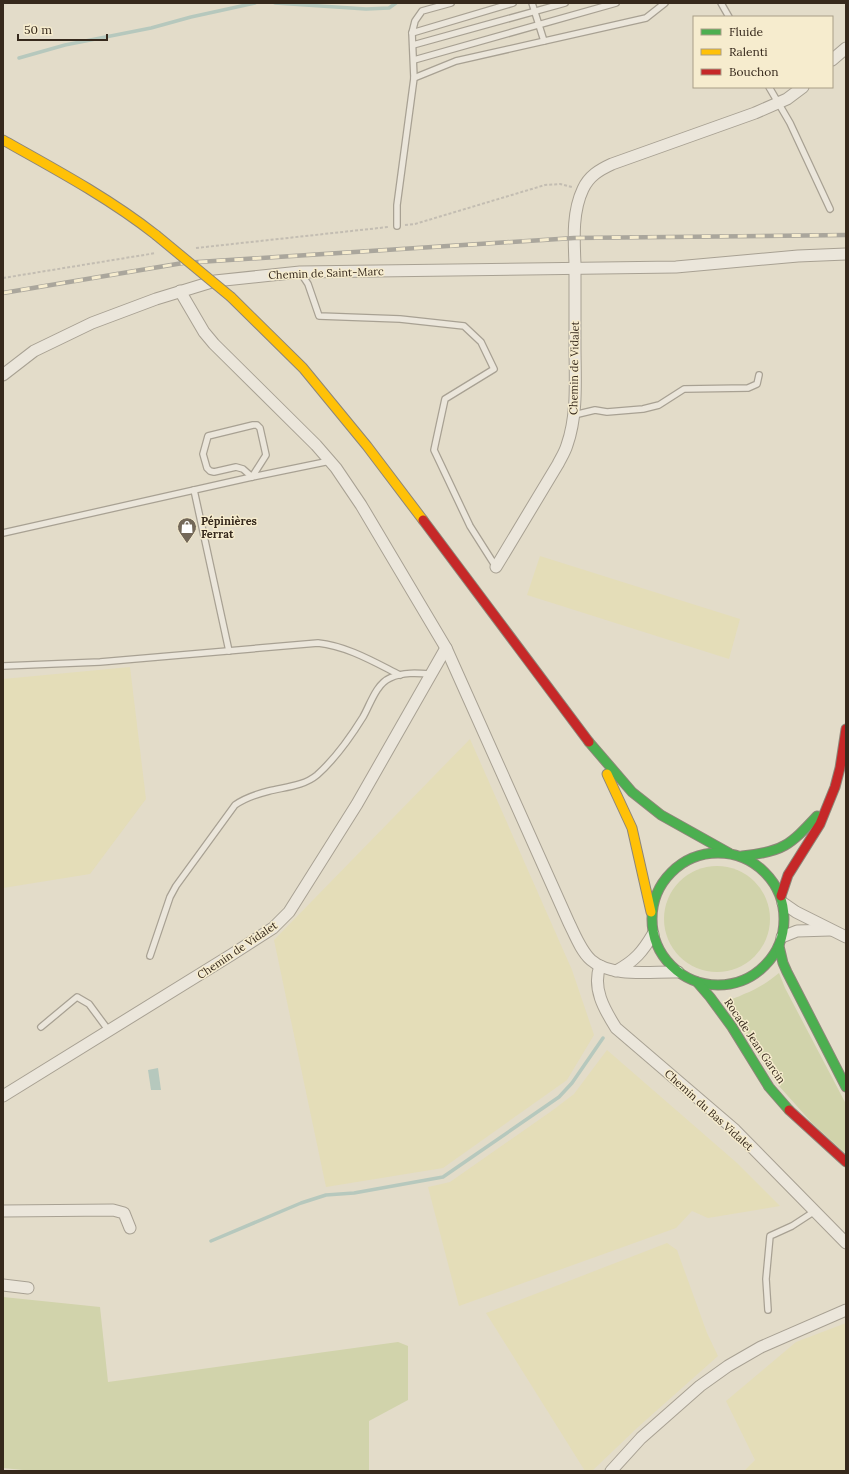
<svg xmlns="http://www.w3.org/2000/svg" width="849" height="1474" font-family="Lora,serif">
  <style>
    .farmland { fill: #e4ddb8 }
    .green { fill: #d1d3ab }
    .water { fill: #b6c8bd }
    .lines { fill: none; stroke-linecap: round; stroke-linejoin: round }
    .stream { stroke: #b6c8bd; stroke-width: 3.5 }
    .lane-casing { stroke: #a8a193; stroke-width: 8 }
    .street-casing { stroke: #a8a193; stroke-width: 13 }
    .fast-casing { stroke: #8d8679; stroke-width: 11 }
    .slow-casing { stroke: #8d8679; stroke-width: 11 }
    .jam-casing { stroke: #8d8679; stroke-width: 11 }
    .path { stroke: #c3bdb2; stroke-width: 2; stroke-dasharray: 3 2; stroke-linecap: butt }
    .lane { stroke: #ebe6db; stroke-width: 5.5 }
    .street { stroke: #ebe6db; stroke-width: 11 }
    .fast { stroke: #4caf50; stroke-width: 9 }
    .slow { stroke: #ffc107; stroke-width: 9 }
    .jam { stroke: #c62828; stroke-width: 9 }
    .rail-casing { stroke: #aaa69c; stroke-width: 4.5 }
    .rail { stroke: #f6ecce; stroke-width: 3; stroke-dasharray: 9; stroke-linecap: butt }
    .slow-bridge-casing { stroke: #8d8679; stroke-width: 11; stroke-linecap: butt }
    .slow-bridge { stroke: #ffc107; stroke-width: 9 }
    .labels { text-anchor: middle; stroke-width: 3; stroke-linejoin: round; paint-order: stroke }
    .street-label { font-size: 11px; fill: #36291c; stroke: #f6ecce }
    .poi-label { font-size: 11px; font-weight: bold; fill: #36291c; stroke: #f6ecce; text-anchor: start }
  </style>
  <rect width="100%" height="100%" fill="#e3dcc9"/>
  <!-- farmland -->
  <g class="farmland">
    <polygon points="540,556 740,619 729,659 527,595"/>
    <polygon points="130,667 146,799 90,874 3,888 3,679"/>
    <polygon points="470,739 572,970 594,1035 567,1080 443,1168 326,1187 274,940"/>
    <polygon points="607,1050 737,1163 780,1206 708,1218 692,1211 676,1228 459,1306 428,1187 450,1182 553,1110 574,1094"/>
    <polygon points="667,1243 677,1250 707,1333 718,1356 637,1428 592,1471 585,1471 486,1313"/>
    <polygon points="846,1323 846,1471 744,1471 755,1460 726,1401 796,1342"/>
  </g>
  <!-- green -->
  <g class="green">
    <circle cx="717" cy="919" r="53"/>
    <path d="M779,973L785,988L846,1104V1154L812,1123L779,1086L725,1003C731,998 737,998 744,994C757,989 768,982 779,973Z"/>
    <polygon points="3,1297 100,1307 108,1382 398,1342 408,1346 408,1400 369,1421 369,1471 33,1471 3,1468"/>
  </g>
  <!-- water -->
  <polygon class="water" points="158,1068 161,1090 151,1090 148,1070"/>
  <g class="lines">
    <!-- stream -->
    <g class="stream">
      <polyline points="275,3 366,9 389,8 396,3"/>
      <polyline points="19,58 65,45 151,28 191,17 255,3"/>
      <polyline points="211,1241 301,1203 326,1195 354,1193 443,1177 559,1097 572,1083 603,1038"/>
    </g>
    <!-- lane casing -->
    <g class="lane-casing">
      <g id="lane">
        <polyline points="532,3 544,41"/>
        <polyline points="721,3 729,17"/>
        <polyline points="412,33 513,3"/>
        <polyline points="413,45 565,3"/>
        <polyline points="414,60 616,3"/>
        <polyline points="414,78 456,61 646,18 665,3"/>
        <polyline points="769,87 790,123 830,209"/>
        <polyline points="397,226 397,205 414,78 412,33 415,21 422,11 451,3"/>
        <polyline points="300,272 308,284 319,316 400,319 464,326 481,342 494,369 445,399 434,450 470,526 496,567"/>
        <polyline points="574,415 595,410 607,412 643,409 659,405 684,389 748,388 757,384 759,375"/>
        <polygon points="253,425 257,425 260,428 266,455 252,477 243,469 236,467 214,472 210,471 207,468 203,454 208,436"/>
        <polyline points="194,490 229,651"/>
        <polyline points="3,533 252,477 330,461"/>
        <path d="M3,666L100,662L318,643C347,646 374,662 400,675"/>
        <path d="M150,956L170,897L176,886L235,805C245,798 257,794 269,791C285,787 304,786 317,775C335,759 350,738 363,717C370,705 376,684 390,678C403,672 417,673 431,674"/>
        <polyline points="41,1027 77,997 89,1004 109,1031"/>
        <polyline points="768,1310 766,1279 770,1236 792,1226 815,1211"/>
      </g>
    </g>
    <!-- street casing -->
    <g class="street-casing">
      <g id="street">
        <polyline points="832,60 846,48"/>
        <path d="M180,291L204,332L214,344L316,445L336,468L361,505L446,648L569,923C575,935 581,951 591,960C611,978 653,971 678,972"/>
        <polyline points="3,375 34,351 92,323 156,299 215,281 300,272 676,267 798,256 846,254"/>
        <path d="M496,567L558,464C561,458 565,452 567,445C578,414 575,378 575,346C575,319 575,291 575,264C574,240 572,212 583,189C589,176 599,170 612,164L755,113L787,99L803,87"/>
        <polyline points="783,903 796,912 846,937"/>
        <polyline points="782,937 797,931 830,930"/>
        <path d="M600,966C592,988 604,1009 616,1028L735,1130L846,1243"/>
        <path d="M616,971C635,961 643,951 653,934"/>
        <polyline points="3,1096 231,955 273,928 289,912 357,804 446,648"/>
        <polyline points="3,1211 113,1210 124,1213 130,1228"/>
        <polyline points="3,1285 28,1288"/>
        <polyline points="611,1471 641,1438 700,1386 728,1366 761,1347 846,1310"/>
      </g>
    </g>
    <!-- fast casing -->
    <g class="fast-casing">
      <g id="fast">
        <polyline points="589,742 632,792 661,815 729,853"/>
        <circle cx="718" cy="919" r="66"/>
        <path d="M742,856C783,852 790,845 817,816"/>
        <polyline points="779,946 783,963 787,972 846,1087"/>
        <polyline points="697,982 710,997 732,1027 769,1087 789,1110"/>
      </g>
    </g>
    <!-- slow casing -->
    <g class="slow-casing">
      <g id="slow">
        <path d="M3,140C55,169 109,198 156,235"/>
        <polyline points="231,297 303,368 367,446 423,520"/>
        <polyline points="607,774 632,828 651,912"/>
      </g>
    </g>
    <!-- jam casing -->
    <g class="jam-casing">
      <g id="jam">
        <polyline points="423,520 589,742"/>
        <polyline points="781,896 788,875 820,824 835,787 840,768 846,729"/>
        <polyline points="789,1110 846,1162"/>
      </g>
    </g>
    <!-- path -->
    <g class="path">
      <polyline points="405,225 415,224 545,185 560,184 572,187"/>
      <polyline points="196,248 388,227"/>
      <polyline points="3,278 156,253"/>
    </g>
    <!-- lane -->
    <use href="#lane" class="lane"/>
    <!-- street -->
    <use href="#street" class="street"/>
    <!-- fast -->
    <use href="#fast" class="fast"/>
    <!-- slow -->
    <use href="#slow" class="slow"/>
    <!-- jam -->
    <use href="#jam" class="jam"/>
    <!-- rail casing -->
    <g class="rail-casing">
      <polyline id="rail" points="3,293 183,263 574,238 846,235"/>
    </g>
    <!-- rail -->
    <use href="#rail" class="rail"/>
    <!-- slow-bridge casing -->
    <g class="slow-bridge-casing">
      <polyline id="slow-bridge" points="156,235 231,297"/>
    </g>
    <!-- slow-bridge -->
    <use href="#slow-bridge" class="slow-bridge"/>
  </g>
  <!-- icons -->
  <defs>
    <g id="shop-pin" transform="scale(1)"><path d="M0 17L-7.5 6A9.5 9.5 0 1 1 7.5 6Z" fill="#736859" stroke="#f6ecce"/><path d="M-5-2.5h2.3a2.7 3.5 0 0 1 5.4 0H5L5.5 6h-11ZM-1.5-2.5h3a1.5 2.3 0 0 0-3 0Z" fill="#fff"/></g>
  </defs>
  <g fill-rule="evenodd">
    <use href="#shop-pin" x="187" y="527"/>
  </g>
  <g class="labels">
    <!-- street labels -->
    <g class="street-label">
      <text transform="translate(326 273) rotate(-2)" y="4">Chemin de Saint-Marc</text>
      <text transform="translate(574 368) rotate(-89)" y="4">Chemin de Vidalet</text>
      <text transform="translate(237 950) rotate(-34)" y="4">Chemin de Vidalet</text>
      <text transform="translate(755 1041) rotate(56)" y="4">Rocade Jean Garcin</text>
      <text transform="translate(709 1110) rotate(42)" y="4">Chemin du Bas Vidalet</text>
    </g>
    <!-- poi labels -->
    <g class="poi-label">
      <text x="201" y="525">Pépinières<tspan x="201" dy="13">Ferrat</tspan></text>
    </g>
  </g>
  <!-- border -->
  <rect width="849" height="1474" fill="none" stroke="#36291c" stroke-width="8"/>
  <!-- legend -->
  <rect x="693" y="16" width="140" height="72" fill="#f6ecce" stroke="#a99e87"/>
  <rect x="701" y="29" width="20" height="6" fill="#4caf50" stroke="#a99e87"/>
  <text x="729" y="36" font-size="12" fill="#36291c">Fluide</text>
  <rect x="701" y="49" width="20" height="6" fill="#ffc107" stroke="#a99e87"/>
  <text x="729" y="56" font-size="12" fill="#36291c">Ralenti</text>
  <rect x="701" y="69" width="20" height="6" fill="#c62828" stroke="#a99e87"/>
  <text x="729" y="76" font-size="12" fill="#36291c">Bouchon</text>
  <!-- scale -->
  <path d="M18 34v6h89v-6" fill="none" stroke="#36291c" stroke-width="2"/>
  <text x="24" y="34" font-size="12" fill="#36291c" stroke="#f6ecce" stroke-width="3" paint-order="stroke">50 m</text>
</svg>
